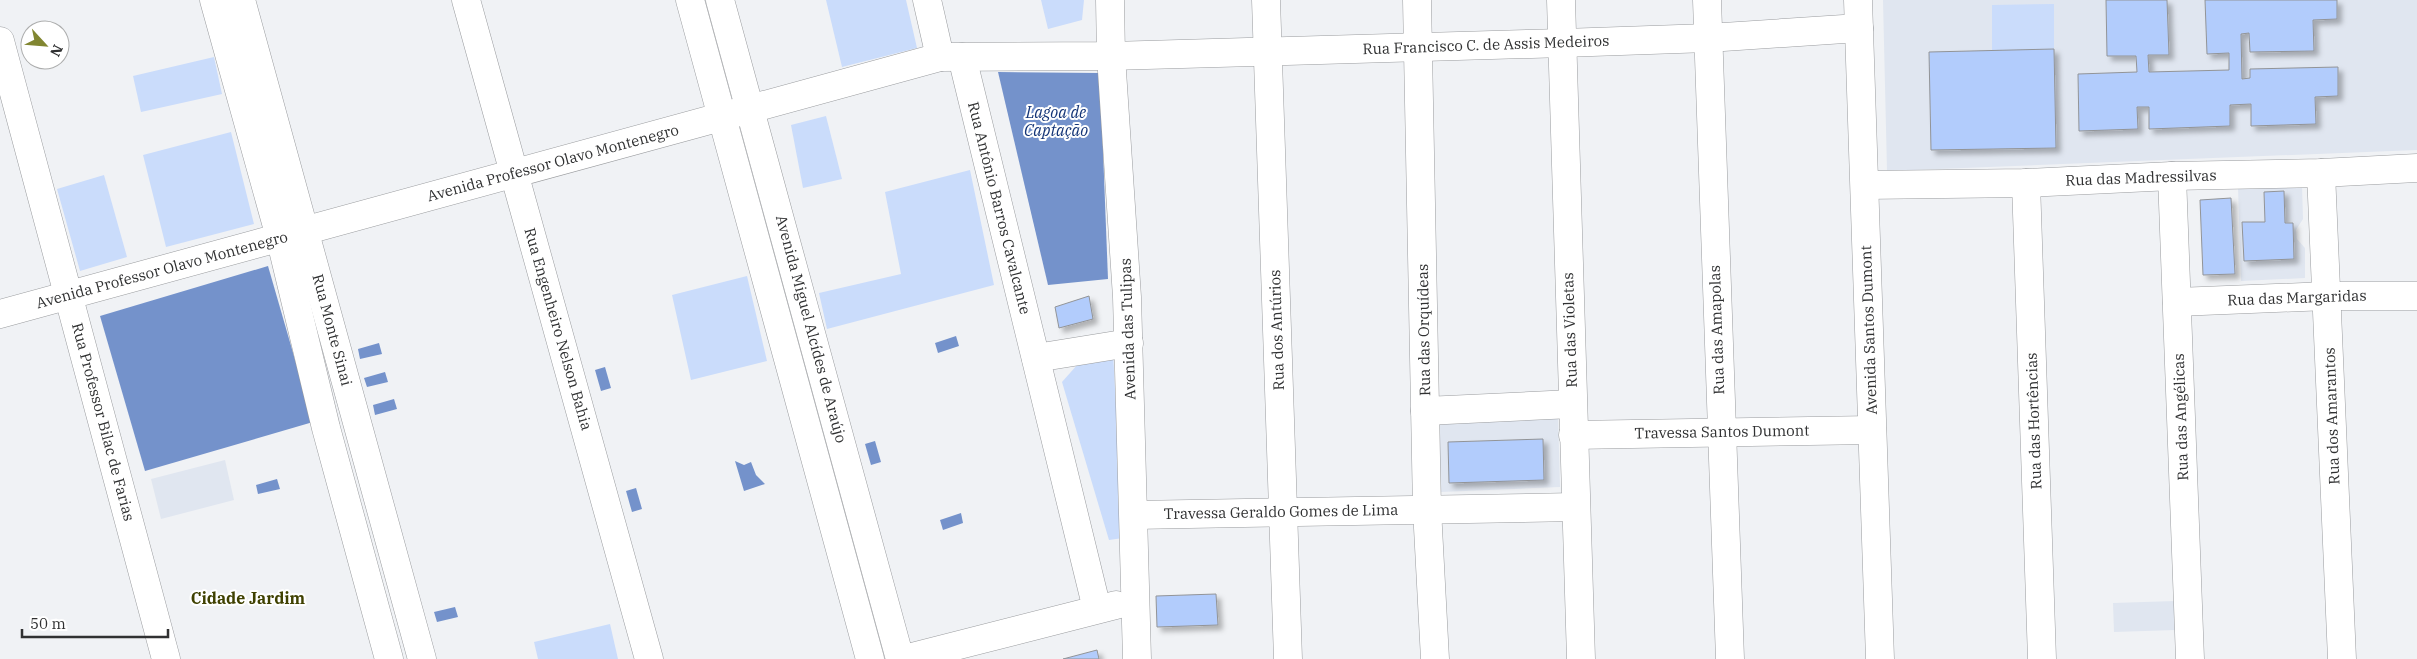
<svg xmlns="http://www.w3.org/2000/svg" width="2417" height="659" font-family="'IBM Plex Serif',serif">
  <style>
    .built { fill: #e0e6f0 }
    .green { fill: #cadcfb }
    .water { fill: #7492cb }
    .building { fill: #b2ccfc; stroke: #929497; filter: url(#shadow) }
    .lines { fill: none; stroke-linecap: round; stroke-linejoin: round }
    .minor-casing { stroke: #9a9c9f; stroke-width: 29 }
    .major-casing { stroke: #9a9c9f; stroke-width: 29 }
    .minor { stroke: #fff; stroke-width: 28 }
    .major { stroke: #fff; stroke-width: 28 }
    .labels { text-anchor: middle; stroke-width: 4; stroke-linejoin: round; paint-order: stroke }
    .street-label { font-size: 15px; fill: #303132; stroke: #fff }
    .water-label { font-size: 16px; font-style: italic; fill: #133477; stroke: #fff }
    .neighbourhood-label { font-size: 16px; font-weight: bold; fill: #3f4101; stroke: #fff }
  </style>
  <defs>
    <filter id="shadow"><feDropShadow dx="4.5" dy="4.5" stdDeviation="2.5" flood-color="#0004"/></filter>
  </defs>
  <rect width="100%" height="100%" fill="#f0f2f5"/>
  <!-- built -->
  <g class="built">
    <polygon points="1883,0 2417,0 2417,150 1887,171"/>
    <polygon points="2302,185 2303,219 2296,230 2297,239 2305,248 2305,278 2241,281 2238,187"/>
    <polygon points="1558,416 1560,487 1440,492 1438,420"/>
    <polygon points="225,460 234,500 161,519 151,479"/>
    <polygon points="2175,601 2176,630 2114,632 2113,603"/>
  </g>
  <!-- green -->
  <g class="green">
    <polygon points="826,0 906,0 917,48 842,67"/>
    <polygon points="1041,0 1084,0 1082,20 1048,29"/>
    <polygon points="2054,4 2054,49 1992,51 1992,5"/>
    <polygon points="214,57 222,94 141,112 133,76"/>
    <polygon points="826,116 842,179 803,188 791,125"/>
    <polygon points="231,132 254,224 166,247 143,155"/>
    <polygon points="970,170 994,285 827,329 819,293 901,274 885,192"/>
    <polygon points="104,175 127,257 80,271 57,189"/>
    <polygon points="747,276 767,361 691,380 672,295"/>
    <polygon points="1113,352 1123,538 1109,540 1062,382 1086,355"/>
    <polygon points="610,624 618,659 538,659 534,642"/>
  </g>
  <!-- water -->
  <g class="water">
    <polygon points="998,72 1100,73 1108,279 1048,285"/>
    <polygon points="268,266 313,422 145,471 100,316"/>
    <polygon points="956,336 959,346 938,353 935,343"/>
    <polygon points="379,343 382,354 360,359 358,349"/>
    <polygon points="605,367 611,388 601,391 595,370"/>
    <polygon points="385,372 388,382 367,387 364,378"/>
    <polygon points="394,399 397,409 375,415 373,405"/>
    <polygon points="875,441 881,462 871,465 865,444"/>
    <polygon points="735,461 744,465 751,462 756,475 765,484 744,491"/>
    <polygon points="277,479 280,489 258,494 256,485"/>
    <polygon points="636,488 642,509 632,512 626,491"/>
    <polygon points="961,513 963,523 943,530 940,520"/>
    <polygon points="455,607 458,617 437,622 434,612"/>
  </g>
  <!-- building -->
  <g class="building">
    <polygon points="2106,0 2167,0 2169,55 2148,55 2149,72 2229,70 2229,53 2207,54 2205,0 2337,0 2337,19 2313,20 2314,51 2250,52 2249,33 2241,34 2242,79 2250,78 2250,69 2338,67 2338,96 2315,97 2316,124 2251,126 2251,104 2230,105 2230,126 2149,129 2149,107 2137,107 2138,129 2079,131 2078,74 2137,72 2136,56 2107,56"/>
    <polygon points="2054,49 2056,148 1931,150 1929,52"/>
    <polygon points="2284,191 2285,223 2293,223 2294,259 2244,261 2242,222 2265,222 2264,192"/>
    <polygon points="2231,198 2235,274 2203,275 2200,200"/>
    <polygon points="1089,296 1093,319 1059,328 1055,307"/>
    <polygon points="1543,439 1544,480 1449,483 1448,442"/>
    <polygon points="1216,594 1218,625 1157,627 1156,596"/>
    <polygon points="1097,650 1099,659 1063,659"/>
  </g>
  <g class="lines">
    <!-- minor casing -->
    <g class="minor-casing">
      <g id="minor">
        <polyline points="214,0 280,237 326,428 389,659"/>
        <polyline points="241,0 422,659"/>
        <polyline points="466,0 649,659"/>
        <polyline points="690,0 870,659"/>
        <polyline points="720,0 900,659"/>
        <polyline points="927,0 940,57"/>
        <polyline points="1110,0 1111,56 1127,297 1137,659"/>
        <polyline points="1266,0 1288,659"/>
        <polyline points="1417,0 1427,509 1435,659"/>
        <polyline points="1561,0 1581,659"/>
        <polyline points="1707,0 1730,659"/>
        <polyline points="0,41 166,659"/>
        <polyline points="962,57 1097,609"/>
        <polyline points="2321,173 2342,659"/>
        <polyline points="2172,176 2190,659"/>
        <polyline points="2026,183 2042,659"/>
        <polyline points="1865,185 2026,183 2172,176 2321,173 2417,168"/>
        <polyline points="2177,302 2327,296 2417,296"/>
        <polyline points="0,314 940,57 1111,56 1563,43 1708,38 1859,28"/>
        <polyline points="1036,358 1129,343"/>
        <polyline points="1425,411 1572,404"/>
        <polyline points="1573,435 1872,430"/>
        <polyline points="1134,515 1575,507"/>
        <polyline points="904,659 1116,605"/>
      </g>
    </g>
    <!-- major casing -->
    <g class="major-casing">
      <polyline id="major" points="1858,0 1880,659"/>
    </g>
    <!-- minor -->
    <use href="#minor" class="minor"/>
    <!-- major -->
    <use href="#major" class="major"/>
  </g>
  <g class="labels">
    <!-- street labels -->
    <g class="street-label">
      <text transform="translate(1486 45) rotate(-2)" y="5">Rua Francisco C. de Assis Medeiros</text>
      <text transform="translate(553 163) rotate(-15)" y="5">Avenida Professor Olavo Montenegro</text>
      <text transform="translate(2141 178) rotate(-2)" y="5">Rua das Madressilvas</text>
      <text transform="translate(999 208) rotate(76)" y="5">Rua Antônio Barros Cavalcante</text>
      <text transform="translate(162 270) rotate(-15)" y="5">Avenida Professor Olavo Montenegro</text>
      <text transform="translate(2297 298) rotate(-2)" y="5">Rua das Margaridas</text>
      <text transform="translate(558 329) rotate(74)" y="5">Rua Engenheiro Nelson Bahia</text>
      <text transform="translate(811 329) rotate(75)" y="5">Avenida Miguel Alcídes de Araújo</text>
      <text transform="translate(1128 329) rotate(-92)" y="5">Avenida das Tulipas</text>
      <text transform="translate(332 330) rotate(75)" y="5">Rua Monte Sinai</text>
      <text transform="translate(1277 330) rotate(-92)" y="5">Rua dos Antúrios</text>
      <text transform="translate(1424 330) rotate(-91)" y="5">Rua das Orquídeas</text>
      <text transform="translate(1570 330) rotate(-92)" y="5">Rua das Violetas</text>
      <text transform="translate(1717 330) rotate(-92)" y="5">Rua das Amapolas</text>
      <text transform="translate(1869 330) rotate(-92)" y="5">Avenida Santos Dumont</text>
      <text transform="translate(2332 416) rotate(-92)" y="5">Rua dos Amarantos</text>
      <text transform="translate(2181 417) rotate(-92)" y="5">Rua das Angélicas</text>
      <text transform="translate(2034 421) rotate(-92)" y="5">Rua das Hortências</text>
      <text transform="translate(103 422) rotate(75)" y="5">Rua Professor Bilac de Farias</text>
      <text transform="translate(1722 432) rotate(-1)" y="5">Travessa Santos Dumont</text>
      <text transform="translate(1281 512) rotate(-1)" y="5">Travessa Geraldo Gomes de Lima</text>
    </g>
    <!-- water labels -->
    <g class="water-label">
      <text x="1056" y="118">Lagoa de<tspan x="1056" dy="18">Captação</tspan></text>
    </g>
    <!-- neighbourhood labels -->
    <g class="neighbourhood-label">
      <text x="248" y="604">Cidade Jardim</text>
    </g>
  </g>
  <!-- north arrow -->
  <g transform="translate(45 45) rotate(116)"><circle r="24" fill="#ffffff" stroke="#acadad"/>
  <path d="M0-4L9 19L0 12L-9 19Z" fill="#818631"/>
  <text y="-8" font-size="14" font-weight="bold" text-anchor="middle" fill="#303132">N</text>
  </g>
  <!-- scale -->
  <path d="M22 629v8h146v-8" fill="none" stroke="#303132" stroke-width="2.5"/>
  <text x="30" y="629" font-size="15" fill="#303132" stroke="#ffffff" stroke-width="4" paint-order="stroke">50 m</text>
</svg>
